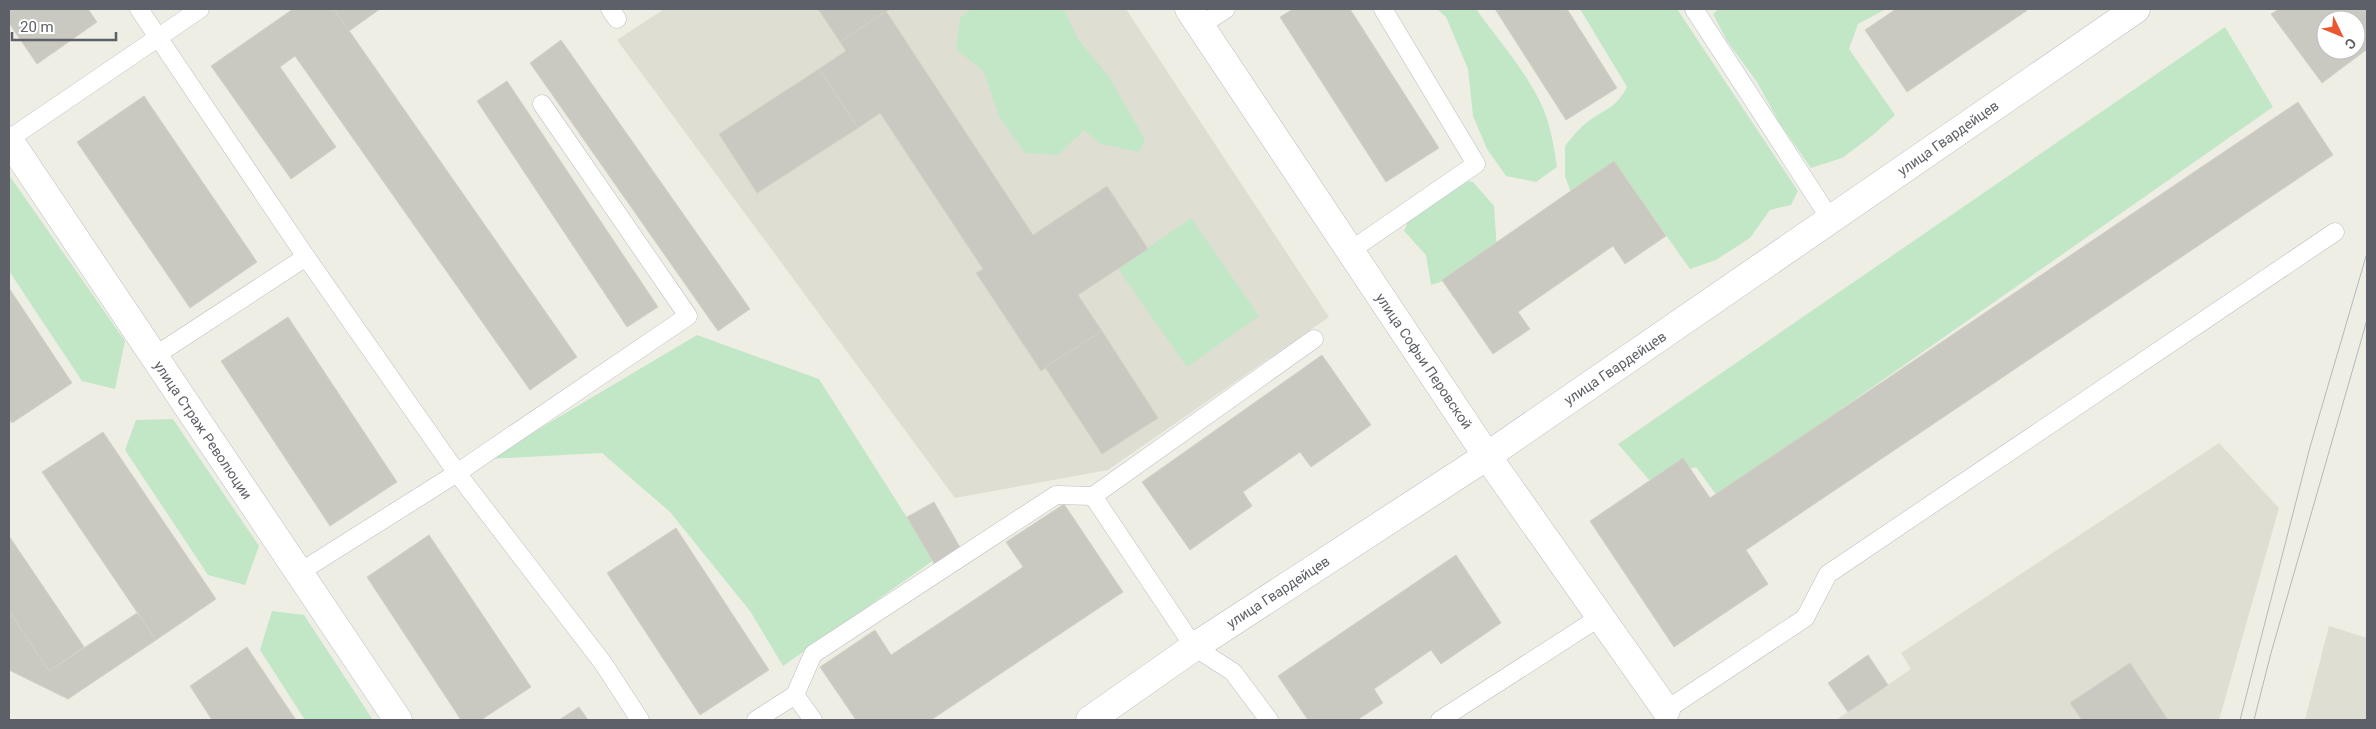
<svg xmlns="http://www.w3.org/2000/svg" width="2376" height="729" font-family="Roboto,sans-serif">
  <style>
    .education { fill: #dfded3 }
    .green { fill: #c2e7c7 }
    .building { fill: #cac9c1; stroke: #d4d1c4; fill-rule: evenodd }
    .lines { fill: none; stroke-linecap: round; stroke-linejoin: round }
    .lane-casing { stroke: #babcc1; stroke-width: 19 }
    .street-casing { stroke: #babcc1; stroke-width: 29 }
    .secondary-casing { stroke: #bbbdc3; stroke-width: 29 }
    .lane { stroke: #fff; stroke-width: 18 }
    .street { stroke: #fff; stroke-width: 28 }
    .secondary { stroke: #fff; stroke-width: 28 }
    .tram { stroke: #b6b7b7; stroke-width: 1 }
    .labels { text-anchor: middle; stroke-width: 4; stroke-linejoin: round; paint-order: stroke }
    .street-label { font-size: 14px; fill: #5d6066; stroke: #fff }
  </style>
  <rect width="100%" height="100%" fill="#efeee5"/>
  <!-- education -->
  <g class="education">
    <polygon points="664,9 1126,9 1329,317 1108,470 955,498 617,40"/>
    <polygon points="2219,443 2279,508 2219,720 1836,720 1911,669 1901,653"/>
    <polygon points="2329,626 2367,638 2367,720 2305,720"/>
  </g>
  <!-- green -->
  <g class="green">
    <polygon points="971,9 1064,9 1078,39 1110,78 1145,140 1139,152 1101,144 1084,130 1058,155 1025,153 999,117 984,72 956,49 960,18"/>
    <path d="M1437,9H1476C1498,40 1527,72 1543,108C1551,127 1554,147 1557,167L1536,182L1506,176L1487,149L1473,116L1468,69L1446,17Z"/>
    <path d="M1580,9H1677L1798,191L1791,205L1770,210L1750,238L1716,260L1690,269L1626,179L1572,196L1565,176V146C1572,137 1580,127 1590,120C1607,108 1616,108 1627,87Z"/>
    <polygon points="1718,9 1886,9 1858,24 1849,49 1895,115 1873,135 1842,158 1811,168 1780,124 1757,82 1727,41 1713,14"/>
    <polygon points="2225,27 2273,107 1717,496 1696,467 1650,481 1618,444"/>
    <polygon points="9,175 125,341 115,389 82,381 9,271"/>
    <polygon points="1449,177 1473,182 1494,206 1497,251 1471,272 1431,285 1426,255 1404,231 1419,197"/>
    <polygon points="1191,218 1259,316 1187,367 1118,269"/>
    <polygon points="697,335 819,379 934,560 783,666 750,611 670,512 602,453 488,459"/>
    <polygon points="173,419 259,546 245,585 208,575 125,450 136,420"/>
    <polygon points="272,611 304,615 373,720 305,720 260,650"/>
  </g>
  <!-- building -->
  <g class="building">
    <polygon points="9,9 88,9 97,22 37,64 9,23"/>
    <polygon points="293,9 334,9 577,357 530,390 295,56 280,67 336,147 291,179 211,66"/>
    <polygon points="334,9 380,9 349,31"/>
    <polygon points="818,9 890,9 840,42"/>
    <polygon points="1293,9 1350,9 1439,148 1386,182 1280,17"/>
    <polygon points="1495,9 1567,9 1617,88 1566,120"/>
    <polygon points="1896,9 2029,9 1907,92 1865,30"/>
    <path d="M2279,9H2367L2366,50L2322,83L2271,14ZM2326,20H2356V50H2326Z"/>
    <polygon points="886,11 1033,235 1107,186 1148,249 1078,295 1102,331 1041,371 976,273 983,269 880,113 858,128 819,69 846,51 840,42"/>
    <polygon points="561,40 750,309 718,331 530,63"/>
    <polygon points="819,69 858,128 757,193 719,134"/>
    <polygon points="507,81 658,307 627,327 477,101"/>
    <polygon points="144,96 257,262 190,308 77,142"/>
    <polygon points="2298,102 2333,155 1746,550 1768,584 1674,647 1590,521 1683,458 1710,498"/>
    <polygon points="1614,161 1666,236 1625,264 1613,246 1518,312 1530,329 1493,354 1442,280"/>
    <polygon points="9,288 72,383 12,423 9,419"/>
    <polygon points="288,317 397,482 330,526 221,361"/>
    <polygon points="1102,331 1158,418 1102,454 1045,367"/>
    <polygon points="1322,355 1371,425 1311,467 1300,452 1243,492 1252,506 1190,550 1142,482"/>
    <polygon points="103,432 216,599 156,640 42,472"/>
    <polygon points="934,502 961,549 935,565 907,517"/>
    <polygon points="1064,504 1123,592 931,720 856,720 820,667 875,630 891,655 962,608 1023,567 1006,542"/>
    <polygon points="676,528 769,670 700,715 607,573"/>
    <polygon points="429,535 531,687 481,720 461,720 367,577"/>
    <polygon points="9,536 84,647 49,671 9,611"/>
    <polygon points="1456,555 1501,623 1441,664 1431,650 1374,689 1383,703 1357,720 1308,720 1278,676"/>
    <polygon points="9,611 49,671 137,613 156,640 68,699 9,670"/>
    <polygon points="247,647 296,720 212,720 190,686"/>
    <polygon points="1868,655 1888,685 1848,712 1828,683"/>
    <polygon points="2130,663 2168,720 2082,720 2070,703"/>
    <polygon points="579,707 588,720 559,720"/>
  </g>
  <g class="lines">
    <!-- lane casing -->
    <g class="lane-casing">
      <g id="lane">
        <polyline points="139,9 306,257 457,473 603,663 640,720"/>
        <polyline points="610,9 617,19"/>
        <polyline points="1694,9 1831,220"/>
        <polyline points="1200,26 1226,9"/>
        <polyline points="9,139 200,9"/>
        <polyline points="1350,251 1476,164 1383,9"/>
        <polyline points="153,357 306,257"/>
        <polyline points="1093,496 1194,647 1233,672 1269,720"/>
        <polyline points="300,572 457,473 688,316 542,104"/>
        <polyline points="795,695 813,720"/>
        <polyline points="1666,710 1805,618 1828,574 2335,232"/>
        <polyline points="756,720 795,695 813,654 1056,495 1093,496 1314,339"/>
        <polyline points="1440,720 1600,617"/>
      </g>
    </g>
    <!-- street casing -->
    <g class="street-casing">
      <g id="street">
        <polyline points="1189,9 1487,456 1666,710"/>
        <polyline points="1090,720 1194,647 1487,456 2136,9"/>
      </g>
    </g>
    <!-- secondary casing -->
    <g class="secondary-casing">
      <polyline id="secondary" points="9,140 398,720"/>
    </g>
    <!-- lane -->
    <use href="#lane" class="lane"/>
    <!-- street -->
    <use href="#street" class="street"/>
    <!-- secondary -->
    <use href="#secondary" class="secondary"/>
    <!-- tram -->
    <g class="tram">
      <polyline points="2240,720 2310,447 2367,253"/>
      <polyline points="2254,720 2271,653 2367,320"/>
    </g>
  </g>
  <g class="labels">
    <!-- street labels -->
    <g class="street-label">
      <text transform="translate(1948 138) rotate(-35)" y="5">улица Гвардейцев</text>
      <text transform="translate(1424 361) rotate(56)" y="5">улица Софьи Перовской</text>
      <text transform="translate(1615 368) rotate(-34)" y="5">улица Гвардейцев</text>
      <text transform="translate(203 430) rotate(56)" y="5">улица Страж Революции</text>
      <text transform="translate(1278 592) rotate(-33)" y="5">улица Гвардейцев</text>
    </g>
  </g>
  <!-- border -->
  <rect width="2376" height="729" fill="none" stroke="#5d6066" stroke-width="20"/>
  <!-- north arrow -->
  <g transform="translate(2341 35) rotate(133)"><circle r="24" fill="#ffffff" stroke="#bebfc2"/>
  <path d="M0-4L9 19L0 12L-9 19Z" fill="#ea5731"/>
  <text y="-8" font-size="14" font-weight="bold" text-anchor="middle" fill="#5d6066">С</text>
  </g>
  <!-- scale -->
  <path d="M12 32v8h104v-8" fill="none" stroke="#5d6066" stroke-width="2.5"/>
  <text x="20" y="32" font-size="15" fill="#5d6066" stroke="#ffffff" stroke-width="4" paint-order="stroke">20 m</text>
</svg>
